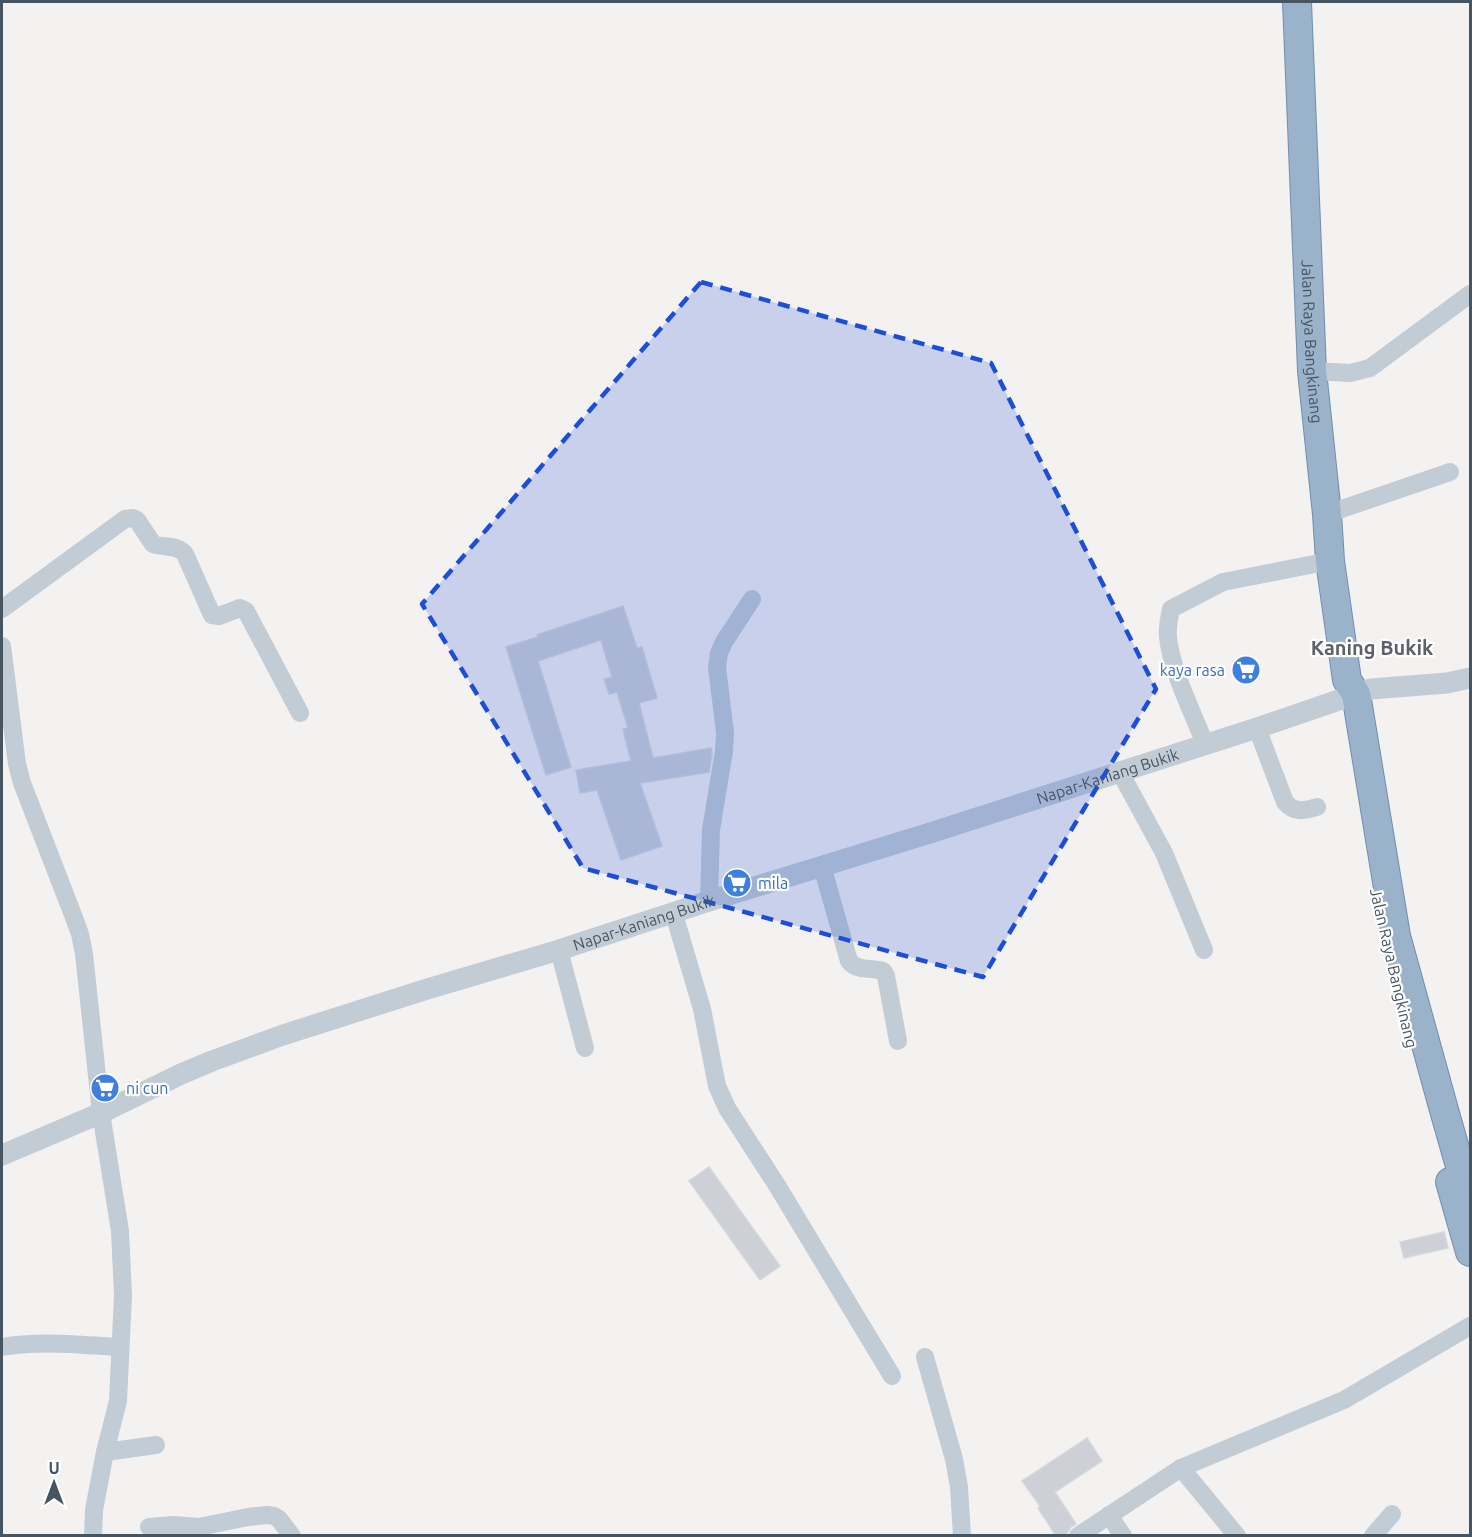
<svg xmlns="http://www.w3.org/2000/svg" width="1472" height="1537" font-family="Ubuntu,sans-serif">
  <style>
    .building { fill: #cdd0d6; stroke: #d5d7dd; stroke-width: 1.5 }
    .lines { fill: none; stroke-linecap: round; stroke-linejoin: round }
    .trunk-casing { stroke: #718eaf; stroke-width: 30 }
    .minor { stroke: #c1ccd4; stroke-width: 18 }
    .tertiary { stroke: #c1ccd4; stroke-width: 21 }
    .trunk { stroke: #9ab2ca; stroke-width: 28 }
    .marked { fill: #1d4ed8; fill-opacity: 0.2; stroke: #1d4ed8; stroke-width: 4.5; stroke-dasharray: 12 8; stroke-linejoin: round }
    .labels { text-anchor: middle; stroke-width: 4.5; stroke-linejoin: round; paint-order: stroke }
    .street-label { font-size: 16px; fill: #475561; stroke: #fff }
    .shop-label { font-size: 16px; fill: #366cbe; stroke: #fff; text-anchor: start }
    .quarter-label { font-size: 20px; font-weight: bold; fill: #5d6167; stroke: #fff }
  </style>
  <rect width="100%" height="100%" fill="#f4f1f1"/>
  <!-- building -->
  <g class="building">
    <polygon points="623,606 637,648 642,647 657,698 639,703 653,758 711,748 712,754 709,772 640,783 662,846 621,860 597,790 580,793 576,770 631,761 623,729 628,728 617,692 609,694 604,679 612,677 601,640 538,661 571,767 546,775 506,647 538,637 537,635"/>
    <polygon points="709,1167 780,1266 760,1280 689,1181"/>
    <polygon points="1444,1232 1448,1248 1404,1258 1400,1242"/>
    <polygon points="1087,1438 1102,1461 1055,1492 1076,1524 1071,1527 1067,1533 1064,1536 1056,1536 1038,1508 1040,1506 1022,1481"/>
  </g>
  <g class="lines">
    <!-- trunk casing -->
    <g class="trunk-casing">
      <g id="trunk">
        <path id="s2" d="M1297,2L1312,371L1327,514L1330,561L1347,680L1356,694L1396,936L1444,1110L1470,1201"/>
        <polyline points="1450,1182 1470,1252"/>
      </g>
    </g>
    <!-- minor -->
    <g class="minor">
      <polyline points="1312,371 1350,373 1370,368 1470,294"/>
      <polyline points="1327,514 1450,472"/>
      <path d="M2,609L125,519L133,518L137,520L153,544C163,548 177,544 185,554L212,615L219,616L240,608L246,611L300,713"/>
      <polyline points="2,646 17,764 22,783 73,915 80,934 84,954 101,1113 120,1231 123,1295 118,1401 105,1452 94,1510 93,1536"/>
      <path d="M1257,728L1285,802C1294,813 1304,811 1317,807"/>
      <path d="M1205,744C1193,713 1171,670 1168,637C1167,627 1169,618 1171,609L1223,582L1330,561"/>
      <polyline points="1120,772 1164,853 1204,950"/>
      <path d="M822,866L849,961C858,972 871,967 883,971L886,976L898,1041"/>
      <polyline points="709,901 711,830 724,751 725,733 717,667 719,653 724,642 752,599"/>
      <polyline points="674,914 702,1009 717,1086 727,1108 778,1187 892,1376"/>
      <polyline points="559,950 585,1048"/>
      <path d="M2,1347C41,1340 80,1345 119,1347"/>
      <polyline points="925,1357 954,1459 959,1487 962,1536"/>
      <polyline points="105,1452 156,1445"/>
      <polyline points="1181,1468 1237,1536"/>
      <polyline points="1109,1515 1123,1536"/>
      <polyline points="149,1527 173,1525 199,1527 248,1517 267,1515 274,1516 279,1519 292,1536"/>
      <polyline points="1078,1536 1181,1468 1344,1400 1470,1326"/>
      <polyline points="1373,1536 1392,1514"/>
    </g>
    <!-- tertiary -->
    <path class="tertiary" id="s1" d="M2,1155L101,1113L181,1074L212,1061L283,1035L424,990L559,950L709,901L930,833L1257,728L1371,689L1447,683L1470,678"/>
    <!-- trunk -->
    <use href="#trunk" class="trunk"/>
  </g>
  <!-- marked area -->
  <path class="marked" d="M701,282L991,363L1156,689L983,977L583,868L422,604Z"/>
  <!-- icons -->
  <defs>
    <g id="supermarket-disc" transform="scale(1.5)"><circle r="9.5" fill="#3f7fe0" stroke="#fff"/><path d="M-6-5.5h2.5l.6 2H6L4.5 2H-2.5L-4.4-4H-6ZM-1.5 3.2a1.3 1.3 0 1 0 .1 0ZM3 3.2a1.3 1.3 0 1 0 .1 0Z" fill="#fff"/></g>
  </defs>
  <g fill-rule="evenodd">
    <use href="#supermarket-disc" x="1246" y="670"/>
    <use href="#supermarket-disc" x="737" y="883"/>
    <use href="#supermarket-disc" x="105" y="1088"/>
  </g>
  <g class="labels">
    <!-- street labels -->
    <g class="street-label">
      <text dy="6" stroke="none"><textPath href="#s2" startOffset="340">Jalan Raya Bangkinang</textPath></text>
      <text dy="6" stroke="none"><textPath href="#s1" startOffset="1170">Napar-Kaniang Bukik</textPath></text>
      <text dy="6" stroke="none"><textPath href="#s1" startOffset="684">Napar-Kaniang Bukik</textPath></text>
      <text transform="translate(1394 968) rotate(77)" y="6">Jalan Raya Bangkinang</text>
    </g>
    <!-- shop labels -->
    <g class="shop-label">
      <text x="1225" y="676" text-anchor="end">kaya rasa</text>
      <text x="758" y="889">mila</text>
      <text x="126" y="1094">ni cun</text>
    </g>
    <!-- quarter labels -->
    <g class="quarter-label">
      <text x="1372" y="655">Kaning Bukik</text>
    </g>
  </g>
  <!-- border -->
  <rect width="1472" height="1537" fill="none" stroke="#475561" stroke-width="6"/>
  <!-- north arrow -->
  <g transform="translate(54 1483)" stroke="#ffffff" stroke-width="4.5" paint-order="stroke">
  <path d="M0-4.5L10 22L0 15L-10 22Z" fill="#475561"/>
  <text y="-9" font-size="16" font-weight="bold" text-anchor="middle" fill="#475561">U</text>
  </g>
</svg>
